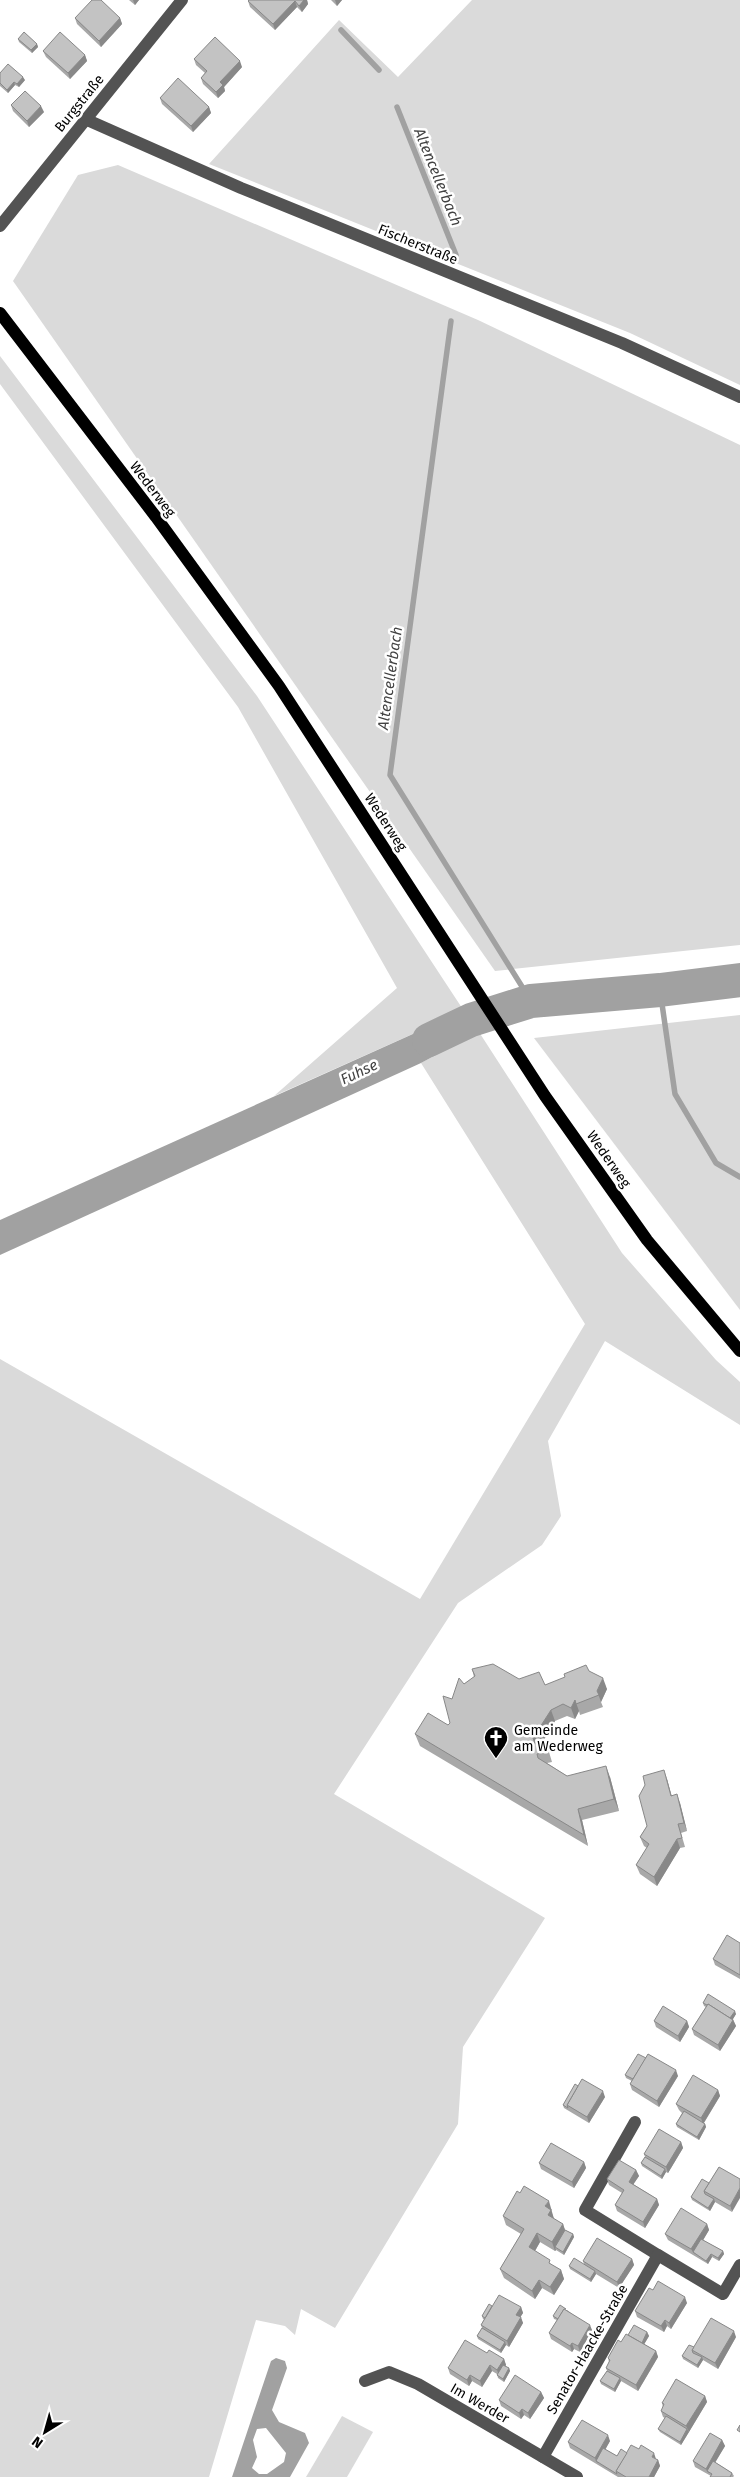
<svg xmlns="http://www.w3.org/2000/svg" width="740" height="2477" font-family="'Fira Sans',sans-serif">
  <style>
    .green { fill: #dadada }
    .water { fill: #a1a1a1; fill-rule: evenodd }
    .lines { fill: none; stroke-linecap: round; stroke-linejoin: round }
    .stream { stroke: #a1a1a1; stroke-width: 5.5 }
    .river { stroke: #a1a1a1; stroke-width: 34 }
    .minor { stroke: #535353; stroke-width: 12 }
    .major { stroke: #000; stroke-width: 12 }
    .wall { fill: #a8a8a8 }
    .shaded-wall { fill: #888 }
    .building { fill: #c3c3c3; stroke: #888 }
    .labels { text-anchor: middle; stroke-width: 5; stroke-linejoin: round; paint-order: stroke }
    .street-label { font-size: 14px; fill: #000; stroke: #fff }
    .poi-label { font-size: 14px; fill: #000; stroke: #fff; text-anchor: start }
    .water-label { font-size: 15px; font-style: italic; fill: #424242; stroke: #fff }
  </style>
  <rect width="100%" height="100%" fill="#fff"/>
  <!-- green -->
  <g class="green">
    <polygon points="472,0 740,0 740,385 630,333 209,164 339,20 398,77"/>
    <polygon points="118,165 478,320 740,445 740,945 495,971 13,281 78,175"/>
    <polygon points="0,356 257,696 464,1011 274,1096 397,988 238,707 0,384"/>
    <polygon points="740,1015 740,1310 534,1038"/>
    <polygon points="479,1032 622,1253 716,1360 740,1382 740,1425 605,1341 548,1441 561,1516 542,1545 458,1603 334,1794 545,1918 463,2047 458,2124 335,2328 301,2309 295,2335 285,2326 256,2320 209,2477 0,2477 0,1359 420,1599 585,1324 421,1063"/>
    <polygon points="342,2416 373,2432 347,2477 306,2477"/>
  </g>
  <!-- water -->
  <g class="water">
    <polygon points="464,1011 479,1032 421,1063 0,1255 0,1220"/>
    <path d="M276,2358L285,2361L287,2368L272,2410L279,2422L305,2433L309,2443L290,2477H232L271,2361ZM266,2428L286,2453L284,2462L267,2474H259L252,2468L257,2457L253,2440L257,2429Z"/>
  </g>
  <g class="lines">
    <!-- stream -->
    <g class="stream">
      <polyline points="341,30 379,70"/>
      <polyline points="397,107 456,255"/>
      <polyline points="451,321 390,775 531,1001"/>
      <polyline points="660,990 675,1094 716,1163 740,1177"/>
    </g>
    <!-- river -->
    <polyline class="river" points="429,1040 471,1020 531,1001 660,990 740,980"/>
    <!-- minor -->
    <g class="minor">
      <polyline points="85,119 241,188 622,343 740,397"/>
      <polyline points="0,226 182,0"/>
      <polyline points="635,2122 585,2210 658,2255"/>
      <polyline points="365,2381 389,2372 418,2384 577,2477"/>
      <polyline points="543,2457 658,2255 723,2294 740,2265"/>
    </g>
    <!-- major -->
    <polyline class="major" points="0,313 156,517 279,686 545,1096 647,1240 740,1351"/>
  </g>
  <!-- wall -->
  <g class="wall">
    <polygon points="129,0 139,0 135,5"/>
    <polygon points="249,0 307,0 308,4 302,12 297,7 275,30 250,7 248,1"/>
    <polygon points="331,0 342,0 337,6"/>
    <polygon points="75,18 120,18 122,24 101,47 77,24"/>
    <polygon points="18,39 37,44 38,47 32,53 19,42"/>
    <polygon points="43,51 85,55 87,61 70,79 46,57"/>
    <polygon points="194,59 242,67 224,87 225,91 218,98 203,84 201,78 205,73 196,65"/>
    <polygon points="0,73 25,80 19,87 15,85 8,93 0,86"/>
    <polygon points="160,98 209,107 211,113 193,132 162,104"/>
    <polygon points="11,105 44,112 29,127 13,111"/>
    <polygon points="472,1669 545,1685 589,1671 607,1689 601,1702 603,1707 580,1715 579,1711 575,1719 567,1716 555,1721 542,1742 549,1752 552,1762 547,1763 567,1776 610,1777 619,1811 582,1820 588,1846 420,1746 415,1734 448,1725 450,1723 452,1699 464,1684 474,1677"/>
    <polygon points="667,1779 671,1795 680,1803 687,1831 681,1833 685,1847 680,1848 657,1886 640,1874 636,1865 647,1848 644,1846 640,1837 647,1826"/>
    <polygon points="740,1943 740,1979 715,1965 713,1959"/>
    <polygon points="703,2003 736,2014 733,2019 736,2026 720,2051 694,2035 692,2029 706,2007 704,2006"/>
    <polygon points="654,2021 687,2021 689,2027 680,2042 656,2027"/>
    <polygon points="646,2058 678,2076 659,2107 632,2090 630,2084 632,2081 626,2078 625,2075"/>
    <polygon points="578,2086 605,2097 589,2123 564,2108 563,2105"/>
    <polygon points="718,2090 720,2096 704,2123 705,2124 706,2127 699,2140 677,2127 676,2124 682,2113 679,2110 676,2104"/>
    <polygon points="681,2142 683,2148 668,2173 666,2172 662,2179 642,2166 641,2163 645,2157 644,2154"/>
    <polygon points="584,2162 586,2168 574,2188 541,2169 539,2163"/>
    <polygon points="719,2167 732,2212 715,2202 710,2211 692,2200 691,2197 709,2183"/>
    <polygon points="636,2170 639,2176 633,2184 657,2199 659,2205 645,2228 617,2211 615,2205 622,2193 609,2185 607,2179"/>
    <polygon points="552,2209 551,2211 554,2219 563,2224 565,2230 573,2234 574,2237 564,2255 556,2250 555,2251 540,2242 535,2251 552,2265 561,2270 564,2279 554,2295 542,2288 535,2299 504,2278 500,2269 521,2234 506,2225 503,2216"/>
    <polygon points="707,2224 709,2230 703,2240 723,2251 724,2254 719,2261 712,2257 708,2264 668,2240 665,2234"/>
    <polygon points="632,2259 634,2265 619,2288 596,2274 591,2282 570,2269 569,2266 584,2264 583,2261"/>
    <polygon points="653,2290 687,2303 671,2329 667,2326 664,2332 637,2317 635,2311"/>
    <polygon points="492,2306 521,2307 523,2313 520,2317 523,2323 509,2347 506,2345 501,2353 478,2339 477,2336 482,2328 481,2325 484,2319 483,2319 482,2316"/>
    <polygon points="567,2310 592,2330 580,2352 574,2349 572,2352 551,2339 549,2333 557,2320 554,2319 553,2316"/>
    <polygon points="647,2332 649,2336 644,2344 656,2351 658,2357 638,2391 621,2381 615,2392 601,2384 600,2381 607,2371 606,2368 609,2362 608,2358 628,2335"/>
    <polygon points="736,2337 718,2369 703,2360 698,2368 683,2359 682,2356 694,2348"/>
    <polygon points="487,2353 504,2359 506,2365 505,2366 509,2368 510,2371 504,2382 498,2378 497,2374 492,2371 482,2387 472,2381 469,2386 450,2374 448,2368"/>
    <polygon points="541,2392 544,2398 530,2419 524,2415 521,2419 501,2406 499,2400"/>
    <polygon points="705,2396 707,2402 681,2445 660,2432 658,2429 665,2418 663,2417 661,2411 663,2407 662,2403"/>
    <polygon points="722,2440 725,2446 715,2462 732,2473 734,2476 733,2477 710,2477 711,2476 695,2467 693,2461"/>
    <polygon points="610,2441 605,2449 617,2456 627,2453 656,2459 658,2460 660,2466 654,2477 618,2477 570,2448 568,2442"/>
  </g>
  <!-- shaded-wall -->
  <g class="shaded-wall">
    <polygon points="133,0 139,0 135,5"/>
    <polygon points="304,0 307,0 308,4 302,12 299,6"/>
    <polygon points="335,0 342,0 337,6"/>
    <polygon points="295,1 297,7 275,30 273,24"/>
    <polygon points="120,18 122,24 101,47 99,41"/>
    <polygon points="37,44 38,47 32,53 31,50"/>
    <polygon points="85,55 87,61 70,79 68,73"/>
    <polygon points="240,61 242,67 224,87 225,91 218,98 216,92 220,82"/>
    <polygon points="23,77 25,80 19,87 17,84"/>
    <polygon points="14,82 15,85 8,93 7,90"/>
    <polygon points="41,106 44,112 29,127 27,121"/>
    <polygon points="209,107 211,113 193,132 191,126"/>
    <polygon points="603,1678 607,1689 601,1702 597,1691"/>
    <polygon points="575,1700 579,1711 575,1719 571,1708"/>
    <polygon points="551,1710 555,1721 538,1750 539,1755 533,1738"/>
    <polygon points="606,1766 610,1777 619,1811 614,1799"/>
    <polygon points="664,1770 667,1779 674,1804 671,1796"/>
    <polygon points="677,1794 680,1803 687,1831 684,1823"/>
    <polygon points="578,1809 582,1820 588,1846 584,1835"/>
    <polygon points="677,1839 680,1848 657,1886 654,1877"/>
    <polygon points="735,2011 736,2014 731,2022 729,2019"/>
    <polygon points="733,2020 736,2026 720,2051 718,2045"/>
    <polygon points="687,2021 689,2027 680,2042 678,2036"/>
    <polygon points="676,2070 678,2076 659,2107 657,2101"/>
    <polygon points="718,2090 720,2096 703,2124 701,2118"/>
    <polygon points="603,2091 605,2097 589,2123 587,2117"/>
    <polygon points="705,2124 706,2127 699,2140 697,2137"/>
    <polygon points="681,2142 683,2148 668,2173 666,2167"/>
    <polygon points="584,2162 586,2168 574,2188 572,2182"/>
    <polygon points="665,2169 666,2172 662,2179 661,2176"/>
    <polygon points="636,2170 639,2176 631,2188 629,2182"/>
    <polygon points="740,2188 740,2198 732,2212 730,2206"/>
    <polygon points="657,2199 659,2205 645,2228 643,2222"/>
    <polygon points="714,2199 715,2202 710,2211 708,2208"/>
    <polygon points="549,2201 554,2219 551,2224 545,2206"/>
    <polygon points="563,2224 566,2233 555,2247 556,2250 555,2251 552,2242"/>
    <polygon points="707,2224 709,2230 695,2254 693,2252 691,2249"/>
    <polygon points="537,2233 540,2242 532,2256 529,2247"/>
    <polygon points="573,2234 574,2237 564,2255 563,2252"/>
    <polygon points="723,2251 724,2254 719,2261 718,2258"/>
    <polygon points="711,2254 712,2257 708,2264 706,2261"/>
    <polygon points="632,2259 634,2265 619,2288 617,2282"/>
    <polygon points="561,2270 564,2279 554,2295 550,2287"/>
    <polygon points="595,2271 596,2274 591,2282 590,2279"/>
    <polygon points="539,2280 542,2288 535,2299 532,2291"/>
    <polygon points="685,2297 687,2303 671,2329 669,2323"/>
    <polygon points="521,2307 523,2313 518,2321 516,2315"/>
    <polygon points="521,2317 523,2323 509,2347 507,2341"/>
    <polygon points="665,2320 667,2326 664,2332 661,2326"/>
    <polygon points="590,2325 592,2330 580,2352 578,2346"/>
    <polygon points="734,2331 736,2337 718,2369 715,2363"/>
    <polygon points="647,2332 649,2336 642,2348 641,2345"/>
    <polygon points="505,2342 506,2345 501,2353 500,2350"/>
    <polygon points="572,2343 574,2349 572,2352 570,2346"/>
    <polygon points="656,2351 658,2357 638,2391 636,2385"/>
    <polygon points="702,2357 703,2360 698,2368 697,2365"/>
    <polygon points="504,2359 506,2365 499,2376 497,2370"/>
    <polygon points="490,2365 492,2371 482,2387 480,2381"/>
    <polygon points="509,2368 510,2371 504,2382 503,2379"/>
    <polygon points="470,2375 472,2381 469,2386 467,2380"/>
    <polygon points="620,2378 621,2381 615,2392 614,2389"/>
    <polygon points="541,2392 544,2398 530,2419 528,2413"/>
    <polygon points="705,2396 707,2402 689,2432 686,2426"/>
    <polygon points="522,2409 524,2415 521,2419 519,2413"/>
    <polygon points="687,2429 689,2432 681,2445 680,2442"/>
    <polygon points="608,2435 610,2441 598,2463 596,2461 595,2458"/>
    <polygon points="722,2440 725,2446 709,2473 707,2471 706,2469"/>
    <polygon points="654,2453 656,2459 652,2457"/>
    <polygon points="658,2460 660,2466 654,2477 649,2477"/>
  </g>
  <!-- building -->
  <g class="building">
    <polygon points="92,0 101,0 120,18 99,41 75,18"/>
    <polygon points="249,0 304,0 299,6 295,1 273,24 248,1"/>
    <polygon points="24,32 37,44 31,50 18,39"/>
    <polygon points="60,32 85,55 68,73 43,51"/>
    <polygon points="215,37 240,61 220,82 223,85 216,92 201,78 207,71 194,59"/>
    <polygon points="8,64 23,77 17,84 14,82 7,90 0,83 0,73"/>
    <polygon points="178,78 209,107 191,126 160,98"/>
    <polygon points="25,91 41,106 27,121 11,105"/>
    <polygon points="493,1664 519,1679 539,1672 545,1685 565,1677 564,1674 586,1665 589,1671 603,1678 597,1691 599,1695 576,1704 575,1700 571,1708 563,1704 551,1710 533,1738 535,1744 545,1741 548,1751 537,1754 538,1758 567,1776 606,1766 614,1799 578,1809 584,1835 415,1734 428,1713 448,1725 450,1723 443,1696 452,1699 459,1678 464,1684 475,1676 472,1669"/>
    <polygon points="664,1770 671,1796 677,1794 684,1823 678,1824 682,1838 677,1839 654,1877 636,1865 649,1844 640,1837 647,1826 639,1796 645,1785 643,1776"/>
    <polygon points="727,1935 740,1943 740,1975 713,1959"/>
    <polygon points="708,1994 735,2011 730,2018 708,2004 707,2005 703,2003"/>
    <polygon points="708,2004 733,2020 718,2045 692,2029"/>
    <polygon points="663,2006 687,2021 678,2036 654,2021"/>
    <polygon points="638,2054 646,2058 633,2079 625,2075"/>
    <polygon points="648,2054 676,2070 657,2101 630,2084"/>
    <polygon points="693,2075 718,2090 701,2118 676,2104"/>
    <polygon points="582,2079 603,2091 587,2117 567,2105"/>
    <polygon points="575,2084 578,2086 567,2105 568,2108 563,2105"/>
    <polygon points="684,2111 705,2124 697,2137 676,2124"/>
    <polygon points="659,2129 681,2142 666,2167 644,2154"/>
    <polygon points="551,2143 584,2162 572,2182 539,2163"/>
    <polygon points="645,2157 665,2169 661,2176 641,2163"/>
    <polygon points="619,2160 636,2170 629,2182 657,2199 643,2222 615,2205 624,2190 607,2179"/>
    <polygon points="719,2167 740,2179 740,2188 730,2206 704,2191"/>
    <polygon points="702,2179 709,2183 704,2191 705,2194 714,2199 708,2208 691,2197"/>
    <polygon points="524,2186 549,2201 545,2206 551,2210 548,2215 563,2224 552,2242 537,2233 529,2247 550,2260 549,2263 561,2270 550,2287 539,2280 532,2291 500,2269 524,2229 503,2216 517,2191 520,2193"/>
    <polygon points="681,2208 707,2224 691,2249 665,2234"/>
    <polygon points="565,2230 573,2234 563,2252 555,2247"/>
    <polygon points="597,2238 632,2259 617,2282 583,2261"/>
    <polygon points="701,2239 723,2251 718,2258 711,2254 706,2261 693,2252"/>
    <polygon points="574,2258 595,2271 590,2279 569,2266"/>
    <polygon points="658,2281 685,2297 669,2323 665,2320 661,2326 635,2311 649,2288 653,2290"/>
    <polygon points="499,2295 521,2307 516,2315 521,2317 507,2341 481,2325"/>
    <polygon points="489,2304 492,2306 485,2318 482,2316"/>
    <polygon points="560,2305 566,2309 564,2309 558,2319 553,2316"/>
    <polygon points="564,2309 590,2325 578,2346 572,2343 570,2346 549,2333"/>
    <polygon points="711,2318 734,2331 715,2363 692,2350"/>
    <polygon points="634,2325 647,2332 642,2343 628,2335"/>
    <polygon points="482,2328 505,2342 500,2350 477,2336"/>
    <polygon points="626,2334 656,2351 636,2385 606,2368 610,2360 608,2358 618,2340 621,2342"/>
    <polygon points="465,2340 487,2353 489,2350 504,2359 497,2370 490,2365 480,2381 470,2375 467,2380 448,2368"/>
    <polygon points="689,2345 694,2347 692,2350 693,2353 702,2357 697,2365 682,2356"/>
    <polygon points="503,2365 509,2368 503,2379 497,2375"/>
    <polygon points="607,2371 620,2378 614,2389 600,2381"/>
    <polygon points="515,2375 541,2392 528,2413 522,2409 519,2413 499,2400"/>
    <polygon points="676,2379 705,2396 686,2426 661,2411 664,2404 662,2403"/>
    <polygon points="666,2416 687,2429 680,2442 658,2429"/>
    <polygon points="582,2420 608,2435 595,2458 568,2442"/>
    <polygon points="740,2425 740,2432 737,2430"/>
    <polygon points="710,2433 722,2440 706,2469 693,2461"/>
    <polygon points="631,2445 639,2449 641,2445 654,2453 652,2457 658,2460 649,2477 626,2477 616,2471"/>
    <polygon points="603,2448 617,2456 621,2449 627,2453 616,2471 617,2474 596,2461"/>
    <polygon points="713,2461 732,2473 730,2477 710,2477 712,2474 707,2471"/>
  </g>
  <!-- icons -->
  <defs>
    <g id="church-pin" transform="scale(1.25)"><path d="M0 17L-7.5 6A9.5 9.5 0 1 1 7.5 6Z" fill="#000" stroke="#fff"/><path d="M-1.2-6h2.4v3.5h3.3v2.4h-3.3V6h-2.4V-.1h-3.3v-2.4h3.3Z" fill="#fff"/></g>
  </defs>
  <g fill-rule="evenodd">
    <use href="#church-pin" x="496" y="1738"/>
  </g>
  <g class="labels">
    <!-- street labels -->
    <g class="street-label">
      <text transform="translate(79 103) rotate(-51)" y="5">Burgstraße</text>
      <text transform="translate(418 244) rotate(22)" y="5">Fischerstraße</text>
      <text transform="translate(153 489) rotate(53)" y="5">Wederweg</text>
      <text transform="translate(386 822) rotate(57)" y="5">Wederweg</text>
      <text transform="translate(609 1159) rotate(55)" y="5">Wederweg</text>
      <text transform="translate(587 2349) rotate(-60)" y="5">Senator-Haacke-Straße</text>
      <text transform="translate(480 2403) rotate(30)" y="5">Im Werder</text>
    </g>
    <!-- poi labels -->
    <g class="poi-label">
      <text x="514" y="1735">Gemeinde<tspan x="514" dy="16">am Wederweg</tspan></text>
    </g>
    <!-- water labels -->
    <g class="water-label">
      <text transform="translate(438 177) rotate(68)" y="5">Altencellerbach</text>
      <text transform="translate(390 678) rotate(-82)" y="5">Altencellerbach</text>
      <text transform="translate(359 1072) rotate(-25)" y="5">Fuhse</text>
    </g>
  </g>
  <!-- north arrow -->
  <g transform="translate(45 2432) rotate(217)" stroke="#ffffff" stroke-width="4" paint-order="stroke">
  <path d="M0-4L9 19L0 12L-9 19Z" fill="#000000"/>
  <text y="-8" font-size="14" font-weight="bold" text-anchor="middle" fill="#000000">N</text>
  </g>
</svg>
